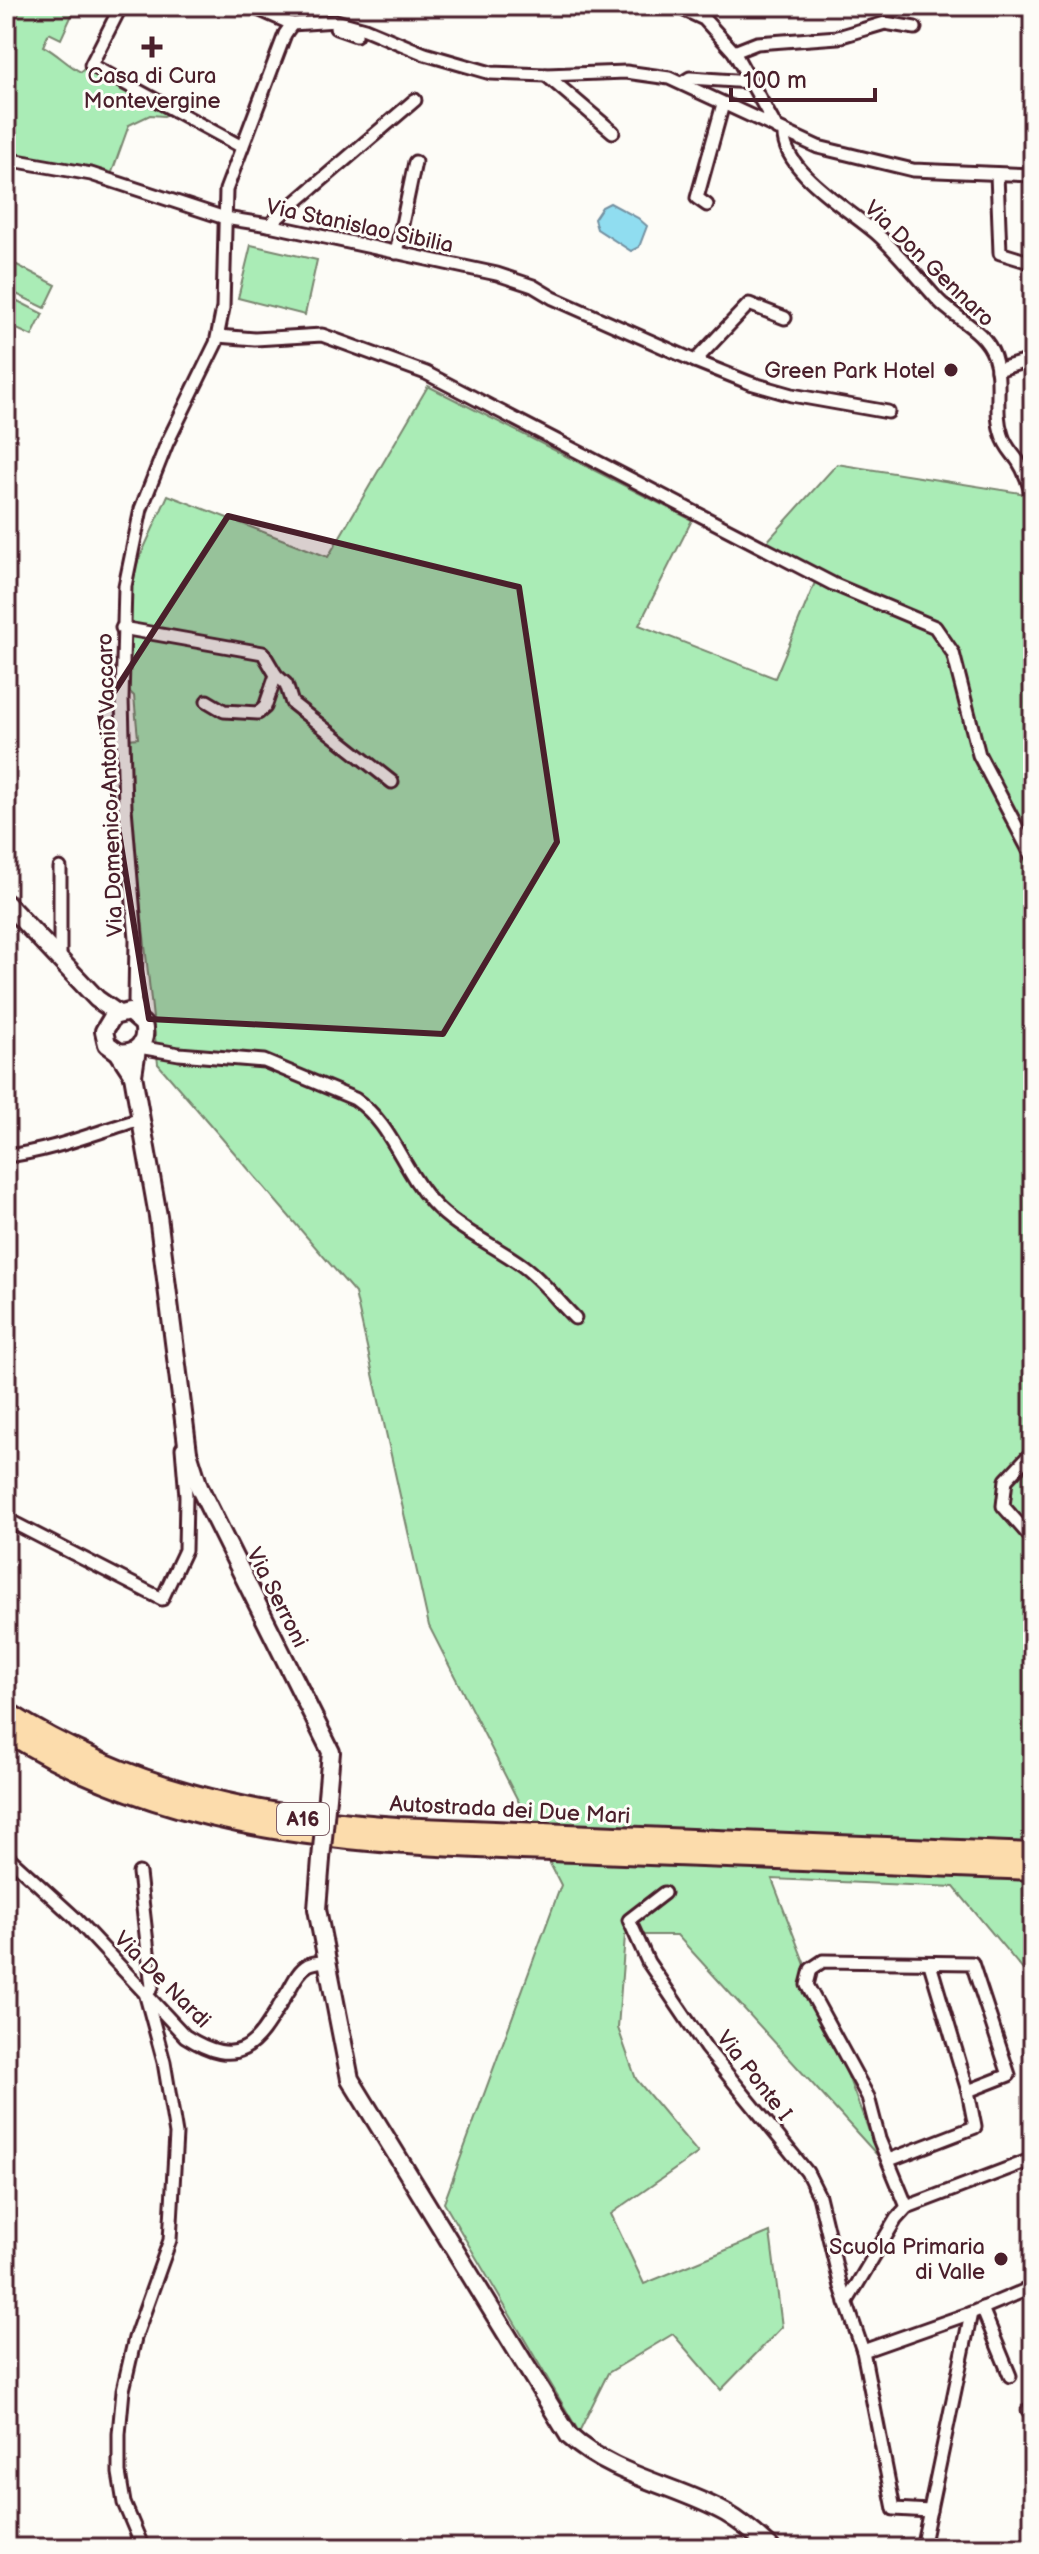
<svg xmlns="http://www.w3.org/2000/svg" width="1039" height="2554" font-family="'Balsamiq Sans',sans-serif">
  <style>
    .green { fill: #aaecb6; stroke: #7a8670; stroke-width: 2 }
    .water { fill: #90ddf0; stroke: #7491a1; stroke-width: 2 }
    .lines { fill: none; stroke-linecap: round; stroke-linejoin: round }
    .minor-casing { stroke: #4a1f2b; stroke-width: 17 }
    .secondary-casing { stroke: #4a1f2b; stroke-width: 22 }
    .motorway-casing { stroke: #4a1f2b; stroke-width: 26 }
    .minor { stroke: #fdfcf7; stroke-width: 11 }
    .secondary { stroke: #fdfcf7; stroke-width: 16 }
    .motorway { stroke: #fcdcac; stroke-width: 20 }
    .secondary-bridge-casing { stroke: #4a1f2b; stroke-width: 22; stroke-linecap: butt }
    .secondary-bridge { stroke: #fdfcf7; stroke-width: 16 }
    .marked { fill: #4a1f2b; fill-opacity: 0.2; stroke: #4a1f2b; stroke-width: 6; stroke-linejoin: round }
    .poi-dot { fill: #4a1f2b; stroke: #fdfcf7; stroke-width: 3 }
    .labels { text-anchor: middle; stroke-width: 6; stroke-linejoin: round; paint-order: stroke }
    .shield { fill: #fdfcf7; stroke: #806168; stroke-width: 2 }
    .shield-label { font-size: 20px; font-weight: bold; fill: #4a1f2b }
    .poi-label { font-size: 22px; fill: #4a1f2b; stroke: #fdfcf7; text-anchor: end }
    .street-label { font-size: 22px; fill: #4a1f2b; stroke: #fdfcf7 }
  </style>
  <rect width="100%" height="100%" fill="#fdfcf7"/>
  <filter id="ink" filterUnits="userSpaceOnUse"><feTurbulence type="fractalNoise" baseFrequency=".0125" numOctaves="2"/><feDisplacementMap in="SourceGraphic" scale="16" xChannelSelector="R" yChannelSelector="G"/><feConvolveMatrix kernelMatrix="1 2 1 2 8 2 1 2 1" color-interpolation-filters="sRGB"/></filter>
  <g filter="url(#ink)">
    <!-- green -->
    <g class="green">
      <path d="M6,6H76L61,39L49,33L43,46C57,53 67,65 81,72L87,65L173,112L164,116L150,115L129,125L111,175L6,156Z"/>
      <polygon points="251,245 317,260 305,315 238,298"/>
      <polygon points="11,262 56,285 45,308 6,289 6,273"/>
      <polygon points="6,295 43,314 32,336 6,324"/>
      <polygon points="428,386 692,520 639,625 775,678 816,580 764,545 837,464 1033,495 1033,1982 954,1887 772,1879 879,2157 677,1935 625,1935 618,2028 636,2079 698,2153 611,2214 644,2284 770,2232 782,2327 721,2390 673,2334 608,2373 579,2432 444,2203 561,1885 429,1626 355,1293 158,1064 133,836 128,739 138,738 134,696 124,686 130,579 168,495 328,557"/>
    </g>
    <!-- water -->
    <polygon class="water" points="610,203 638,218 647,226 639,247 631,251 597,229 594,219 602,207"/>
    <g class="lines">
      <!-- minor casing -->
      <g class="minor-casing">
        <g id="minor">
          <polyline points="121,6 91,65 242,147"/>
          <polyline points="251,6 292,24 336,21 365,29 425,54 491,73 546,75 626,72 669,78 818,147 913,170 1033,175"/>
          <polyline points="676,6 704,19 734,52 777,129"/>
          <polyline points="336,28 356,35"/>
          <polyline points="734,52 757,43 838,37 885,23 915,28"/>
          <polyline points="546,75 613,132"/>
          <polyline points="682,83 690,78 750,82"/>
          <path d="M784,132C781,170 850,210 876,233C899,253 918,278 938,300C956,319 985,330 994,356C1003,382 993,410 1002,435C1005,446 1011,451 1018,461C1026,473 1030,486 1033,501"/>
          <polyline points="6,159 91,174 225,218 269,225 497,274 533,286 553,298 695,361 749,304 785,318"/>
          <polyline points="997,174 1000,253 1026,261"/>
          <polyline points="707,205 697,198 723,104"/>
          <polyline points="269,225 415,100"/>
          <polyline points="396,253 415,162"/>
          <polyline points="218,336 255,339 322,335 426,373 833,584 935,627 953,653 979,755 1033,858"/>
          <polyline points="695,361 750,383 792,395 888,412"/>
          <polyline points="997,370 1033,359"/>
          <polyline points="122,628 263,653 276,675 286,684 292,703 392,782"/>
          <polyline points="207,701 224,711 258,713 265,707 276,675"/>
          <polyline points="60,961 60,868"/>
          <polyline points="140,1019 135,1001 136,939 125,808 122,700 125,586 141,509 167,443 216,343 223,308 226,190 285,34 292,24"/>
          <path d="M139,1047L179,1054L264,1061L355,1099C393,1125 401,1168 432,1202C456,1229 493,1244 523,1266C542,1280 558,1301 575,1318"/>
          <path d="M6,1156C52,1151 96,1132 141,1119"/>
          <polyline points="1033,1451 1006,1480 1003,1506 1033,1540"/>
          <polyline points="6,1519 162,1599 185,1550 186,1496 182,1448"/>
          <path d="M6,1855L74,1917L185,2036C246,2075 259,2038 289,1990C294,1981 299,1970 308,1965C314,1962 321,1962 327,1961"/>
          <polyline points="139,1873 152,1987 146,1996 164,2062 176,2134 170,2240 135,2338 123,2390 119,2434 119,2473 124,2503 143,2548"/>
          <polyline points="664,1893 629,1920 648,1962 706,2048 807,2172 819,2196 841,2287 863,2351 894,2509 930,2511"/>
          <polyline points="889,2160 975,2127 968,2091 930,1964"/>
          <polyline points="907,2207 879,2139 868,2097 807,1985 811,1969 823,1961 972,1963 1009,2075 968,2091"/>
          <polyline points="846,2303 896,2219 907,2207 1033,2159"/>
          <polyline points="982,2308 1010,2376"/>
          <polyline points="863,2351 971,2313 1033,2287"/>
          <polyline points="1028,2410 1033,2416"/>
          <polyline points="922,2548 971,2313"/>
        </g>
      </g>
      <!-- secondary casing -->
      <g class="secondary-casing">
        <g id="secondary">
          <polyline points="6,903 97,999 117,1013"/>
          <polyline points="137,1049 133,1075 158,1216 188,1452 199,1487 331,1752 327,1797"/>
          <path d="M118,1052C137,1055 148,1042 143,1024L129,1012L113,1016L104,1031L107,1044L118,1052L133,1075"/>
          <path d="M321,1859L317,1909L350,2079L569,2436C613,2476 676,2485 726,2513C743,2523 757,2535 771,2548"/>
        </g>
      </g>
      <!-- motorway casing -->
      <g class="motorway-casing">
        <g id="motorway">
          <path d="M6,1713C127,1790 255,1818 397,1828L1033,1854"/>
          <path d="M6,1730C186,1845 392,1843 597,1852C742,1858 888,1863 1033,1869"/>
        </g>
      </g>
      <!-- minor -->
      <use href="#minor" class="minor"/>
      <!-- secondary -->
      <use href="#secondary" class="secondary"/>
      <!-- motorway -->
      <use href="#motorway" class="motorway"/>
      <!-- secondary-bridge casing -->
      <g class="secondary-bridge-casing">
        <polyline id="secondary-bridge" points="321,1859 327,1797"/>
      </g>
      <!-- secondary-bridge -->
      <use href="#secondary-bridge" class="secondary-bridge"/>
    </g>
  </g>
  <!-- marked area -->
  <path class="marked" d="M228,516L519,587L557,842L443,1034L149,1019L100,714Z"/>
  <!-- markers -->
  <g class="poi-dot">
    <path d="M148 35h8v8h8v8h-8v8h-8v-8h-8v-8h8z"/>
    <circle cx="951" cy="370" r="8"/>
    <circle cx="1001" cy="2259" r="8"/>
  </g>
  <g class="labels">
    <!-- shield labels -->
    <rect class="shield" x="277" y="1803" width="52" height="32" rx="6"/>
    <g class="shield-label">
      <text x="303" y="1826">A16</text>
    </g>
    <!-- poi labels -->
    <g class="poi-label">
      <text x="152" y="83" text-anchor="middle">Casa di Cura<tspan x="152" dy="25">Montevergine</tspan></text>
      <text x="935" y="378">Green Park Hotel</text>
      <text x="985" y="2254">Scuola Primaria<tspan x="985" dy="25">di Valle</tspan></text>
    </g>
    <!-- street labels -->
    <g class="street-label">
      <text transform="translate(360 225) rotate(12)" y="8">Via Stanislao Sibilia</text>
      <text transform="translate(930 263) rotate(44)" y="8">Via Don Gennaro</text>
      <text transform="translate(109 785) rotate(-92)" y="8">Via Domenico Antonio Vaccaro</text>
      <text transform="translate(278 1597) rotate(63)" y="8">Via Serroni</text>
      <text transform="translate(510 1809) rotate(3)" y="8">Autostrada dei Due Mari</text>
      <text transform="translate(163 1979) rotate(45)" y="8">Via De Nardi</text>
      <text transform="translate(755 2075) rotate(52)" y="8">Via Ponte I</text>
    </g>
  </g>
  <!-- margin -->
  <rect width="1039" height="2554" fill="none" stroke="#fdfcf7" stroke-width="32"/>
  <rect x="16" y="16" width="1007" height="2522" fill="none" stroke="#4a1f2b" stroke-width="3" filter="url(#ink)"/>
  <!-- scale -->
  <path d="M731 88v12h144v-12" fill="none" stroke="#4a1f2b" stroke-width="4"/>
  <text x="743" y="88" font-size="24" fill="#4a1f2b" stroke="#fdfcf7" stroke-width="6" paint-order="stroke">100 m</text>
</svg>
